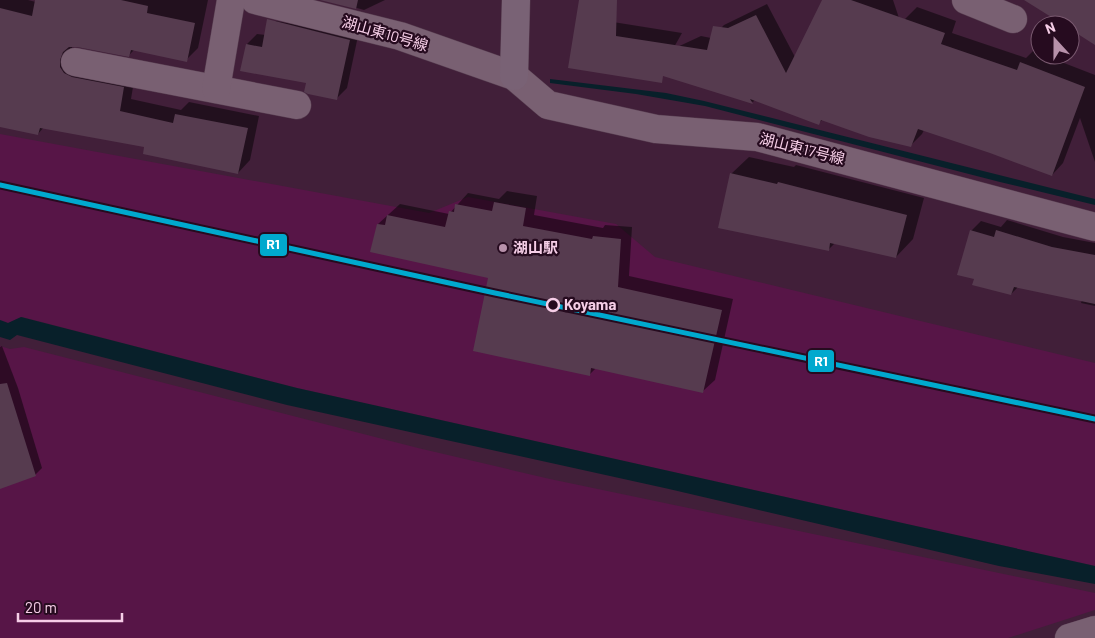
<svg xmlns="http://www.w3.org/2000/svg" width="1095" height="638" font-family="Barlow,'Noto Sans JP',sans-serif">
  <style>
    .built { fill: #571547 }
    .water { fill: #08202a }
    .shadow { fill: #0007 }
    .building { fill: #563b4f }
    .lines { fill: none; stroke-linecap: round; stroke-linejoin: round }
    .minor-casing { stroke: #563c4f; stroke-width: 29 }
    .secondary-casing { stroke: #563c4f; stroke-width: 29 }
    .minor { stroke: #796072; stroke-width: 28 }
    .secondary { stroke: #796275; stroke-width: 28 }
    .rail-1-casing { stroke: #260b1f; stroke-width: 9 }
    .rail-1 { stroke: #00a9ce; stroke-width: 5 }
    .poi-dot { fill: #b791aa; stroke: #260b1f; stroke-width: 2 }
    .stop-dot { fill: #260b1f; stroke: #f6cee7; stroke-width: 2.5 }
    .labels { text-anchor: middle; stroke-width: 4.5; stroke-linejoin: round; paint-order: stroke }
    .street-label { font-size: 15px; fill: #f6cee7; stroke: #260b1f }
    .poi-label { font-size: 15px; font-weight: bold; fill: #f6cee7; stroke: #260b1f; text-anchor: start }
    .stop-label { font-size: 15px; font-weight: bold; fill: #f6cee7; stroke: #260b1f; text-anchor: start }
    .line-badge { stroke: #260b1f; stroke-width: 2 }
    .badge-label { font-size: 14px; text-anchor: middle; font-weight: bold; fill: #fff }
  </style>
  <rect width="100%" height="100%" fill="#411f39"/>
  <!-- built -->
  <g class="built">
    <polygon points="0,134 429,213 468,197 616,224 655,257 1095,363 1095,566 297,388 22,317 8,323 0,320"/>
    <polygon points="0,346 10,349 24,347 418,448 550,479 1095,593 1095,610 1008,638 0,638"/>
  </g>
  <!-- water -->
  <g class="water">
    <polygon points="550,79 666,93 704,101 1095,199 1095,205 1000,182 705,106 636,94 550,83"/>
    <polygon points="21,317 297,388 1095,566 1095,584 999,566 669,489 287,405 17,335 10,340 0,337 0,320 8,323"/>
  </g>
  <!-- shadow -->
  <g class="shadow">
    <polygon points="0,0 28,0 36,2 36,0 208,0 198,48 186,60 135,49 129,55 72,46 72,55 135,75 131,99 181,110 189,102 259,116 250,160 238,173 146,146 44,127 38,134 0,124"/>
    <polygon points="341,0 385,0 364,10 343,4"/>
    <polygon points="824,0 893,0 902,27 905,19 917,7 956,21 952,33 1026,58 1033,51 1095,75 1095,162 1080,118 1063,163 1052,175 990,152 924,130 922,134 910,146 823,119 819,123 755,100 753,102 657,73 588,18 682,33 673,49 701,36 711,38 724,25 767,4 795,57"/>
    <polygon points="276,21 358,36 347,88 337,98 307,82 247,44 257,34 266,35 266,31"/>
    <polygon points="749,157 794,167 796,165 924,198 913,239 896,257 835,243 828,250 731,174"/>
    <polygon points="507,191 537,196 534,215 603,228 605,225 632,227 629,276 733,299 715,380 703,391 596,368 590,374 490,277 378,224 400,204 449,214 468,193 499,199"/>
    <polygon points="1007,220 1063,237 1095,243 1095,306 1081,303 1082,300 1018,287 1011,294 976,278 971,231 981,221 1001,227"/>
    <polygon points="2,346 18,388 42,468 35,475 0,470 0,347"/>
  </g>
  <!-- building -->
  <g class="building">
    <polygon points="35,0 121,0 148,6 147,13 195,23 187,62 131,50 129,57 77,47 69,47 63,52 60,60 60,67 64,73 72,77 124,87 120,111 173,123 175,114 248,128 238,174 143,154 144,147 40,128 38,135 0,127 0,8 32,16"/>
    <polygon points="320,0 358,0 356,9"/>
    <polygon points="579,0 617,0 616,36 707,50 713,26 728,28 756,15 786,73 822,0 851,0 945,33 941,44 1017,70 1020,62 1085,87 1052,176 990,153 918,129 911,147 869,137 821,120 819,125 750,99 753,104 663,76 662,83 568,68"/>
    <polygon points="1024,0 1095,0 1095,45 1070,29 1070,25 1064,25"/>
    <polygon points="267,19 350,40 337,100 308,94 304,92 306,83 240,71 246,44 262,47"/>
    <polygon points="730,173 777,184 778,182 907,215 896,258 830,243 829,251 718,228"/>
    <polygon points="494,202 526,208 523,226 592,239 593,236 621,239 618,287 722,310 703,393 591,368 590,376 473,351 488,278 370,252 377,224 385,225 387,215 445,227 449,211 454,212 455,204 492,211"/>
    <polygon points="970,230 994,237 996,230 1052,247 1095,255 1095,304 1014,287 1011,295 972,285 974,279 957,275"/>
    <polygon points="7,383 36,476 0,489 0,384"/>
  </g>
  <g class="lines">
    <!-- minor casing -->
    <g class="minor-casing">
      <g id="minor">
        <polyline points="255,0 400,36 514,76 548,105 656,129 757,137 1095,227"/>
        <polyline points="966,0 1013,19"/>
        <polyline points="75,62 297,105"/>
        <polyline points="216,89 231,0"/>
        <polyline points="1069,638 1095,630"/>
      </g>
    </g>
    <!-- secondary casing -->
    <g class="secondary-casing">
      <polyline id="secondary" points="514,76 516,0"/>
    </g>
    <!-- minor -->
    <use href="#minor" class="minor"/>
    <!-- secondary -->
    <use href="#secondary" class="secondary"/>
    <!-- rail-1 casing -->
    <g class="rail-1-casing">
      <polyline id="rail-1" points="0,185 495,293 1095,419"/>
    </g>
    <!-- rail-1 -->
    <use href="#rail-1" class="rail-1"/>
  </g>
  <!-- markers -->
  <circle class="poi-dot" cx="503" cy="248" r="5"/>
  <circle class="stop-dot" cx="553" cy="305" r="6"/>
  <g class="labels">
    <!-- street labels -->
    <g class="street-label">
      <text transform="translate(385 34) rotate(16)" y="5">湖山東10号線</text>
      <text transform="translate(802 149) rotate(14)" y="5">湖山東17号線</text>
    </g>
    <!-- poi labels -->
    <g class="poi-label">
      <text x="513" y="253">湖山駅</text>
    </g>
    <!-- stop labels -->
    <g class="stop-label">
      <text x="564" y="310">Koyama</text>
    </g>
  </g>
  <g class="line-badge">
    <rect x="259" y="233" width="29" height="24" rx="5" fill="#00a9ce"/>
    <rect x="807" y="349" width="28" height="24" rx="5" fill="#00a9ce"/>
  </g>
  <g class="badge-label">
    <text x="273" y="249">R1</text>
    <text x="821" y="366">R1</text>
  </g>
  <!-- north arrow -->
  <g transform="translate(1055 40) rotate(339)"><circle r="24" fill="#260b1f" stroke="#79596f"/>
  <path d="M0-4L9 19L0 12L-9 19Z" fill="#b791aa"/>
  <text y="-8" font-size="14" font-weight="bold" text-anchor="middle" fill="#f6cee7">N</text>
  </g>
  <!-- scale -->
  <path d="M18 613v8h104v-8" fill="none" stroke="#f6cee7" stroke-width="2.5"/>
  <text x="25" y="613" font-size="15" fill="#f6cee7" stroke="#260b1f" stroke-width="4" paint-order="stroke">20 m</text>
</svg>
